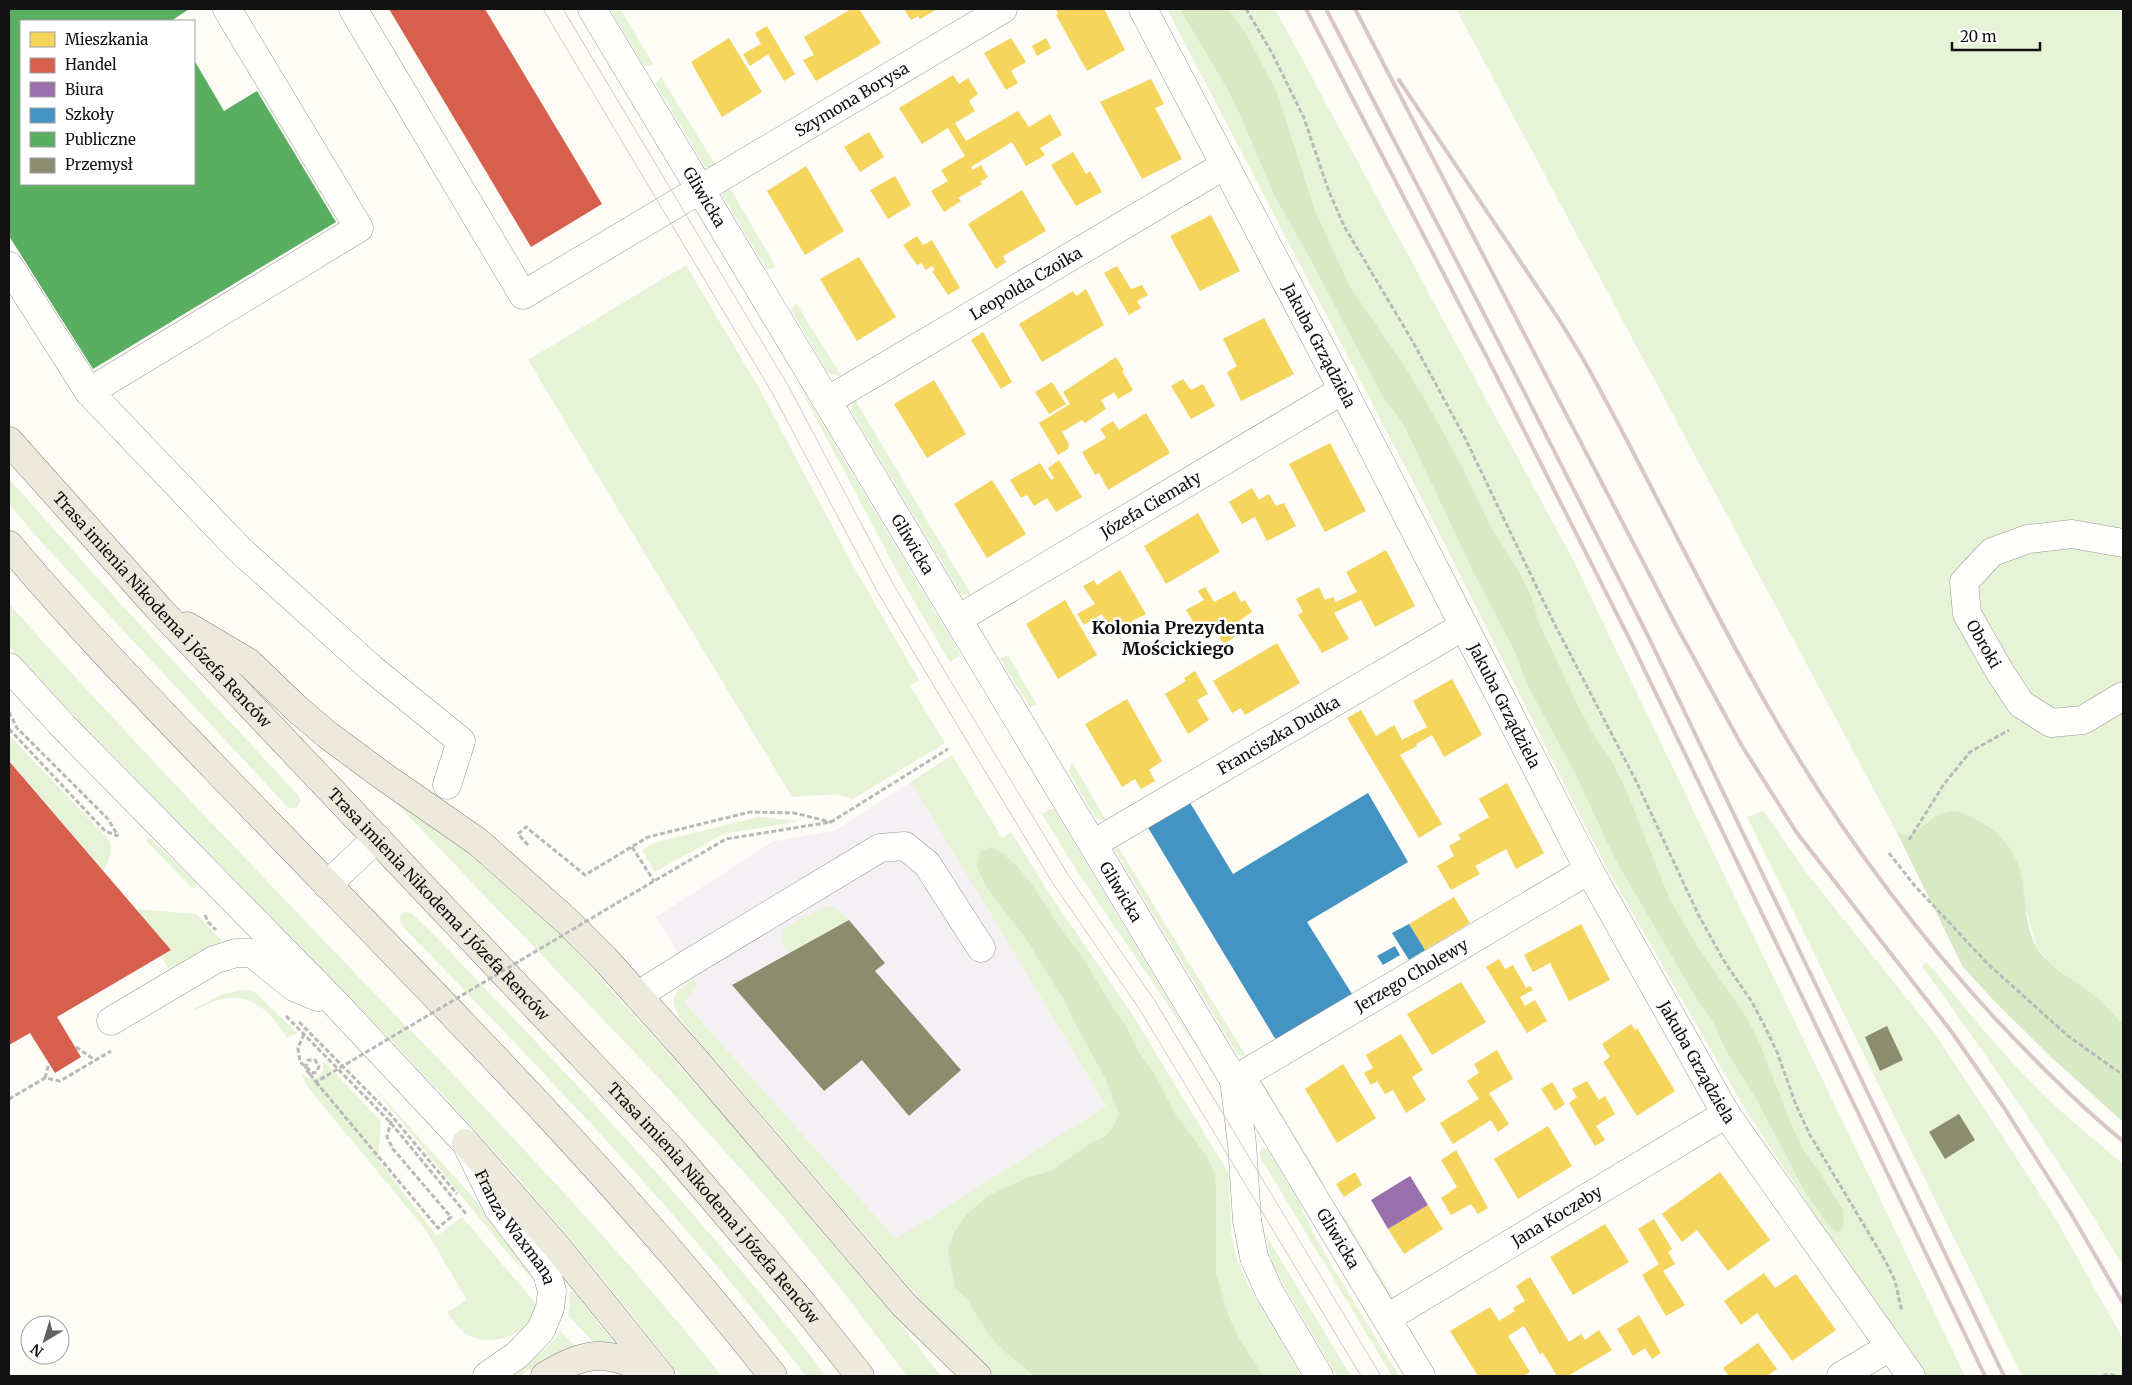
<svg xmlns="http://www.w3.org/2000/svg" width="2132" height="1385" font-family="Merriweather,serif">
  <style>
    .industrial { fill: #f5f0f3 }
    .green { fill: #e7f3d7 }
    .forest { fill: #d8eac5 }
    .homes { fill: #f6d55c }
    .shops { fill: #d6604d }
    .offices { fill: #9970ab }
    .schools { fill: #4393c3 }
    .public { fill: #5aae61 }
    .industry { fill: #8c8c6e }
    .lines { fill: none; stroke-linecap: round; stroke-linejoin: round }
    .minor-casing { stroke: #979795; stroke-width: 29 }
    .major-casing { stroke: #858482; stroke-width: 29 }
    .path { stroke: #b9b9b8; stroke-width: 3; stroke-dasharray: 5 2.5; stroke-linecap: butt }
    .minor { stroke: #fffffe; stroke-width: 28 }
    .major { stroke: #ede9dc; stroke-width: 28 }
    .tram { stroke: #d9c6c7; stroke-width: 1 }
    .rail { stroke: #d9c6c7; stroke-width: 4 }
    .path-bridge { stroke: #b9b9b8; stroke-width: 3; stroke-dasharray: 5 2.5; stroke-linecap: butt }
    .labels { text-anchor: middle; stroke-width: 5; stroke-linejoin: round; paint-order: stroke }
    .street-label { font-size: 16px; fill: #111; stroke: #fff }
    .neighbourhood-label { font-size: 18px; font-weight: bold; fill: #111; stroke: #fff }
  </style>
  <rect width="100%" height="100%" fill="#fdfcf7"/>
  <!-- industrial -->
  <polygon class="industrial" points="911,782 1106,1106 896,1239 684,1002 697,984 656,917 772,842 836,830"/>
  <!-- green -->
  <g class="green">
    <polygon points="610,9 620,9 654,65 644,66"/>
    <polygon points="1167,9 1275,9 1572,558 1965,1376 1923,1376 1891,1332 1742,1104 1604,863 1424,503"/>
    <polygon points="1456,9 2123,9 2123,1024 2107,1008 2050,963 2037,948 2025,906 2023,886 1930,819 1920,830 1908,836 1896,831"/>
    <polygon points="661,77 717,167 705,167 656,84"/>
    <polygon points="727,183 776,267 767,270 722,195"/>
    <polygon points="686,265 759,388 851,562 919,680 910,686 945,743 853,799 836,794 792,797 528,360"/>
    <polygon points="796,303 842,377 828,373 791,310"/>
    <polygon points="792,373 961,655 950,662 905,586"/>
    <polygon points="854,398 972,596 961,594 851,411"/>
    <polygon points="9,479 138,623 298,795 301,800 296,808 288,808 281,800 45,546 9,504"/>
    <path d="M9,604C122,730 239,852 356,974C482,1104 608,1234 722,1376H680C612,1288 541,1202 466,1120C317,959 159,806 9,647Z"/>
    <polygon points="1008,655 1037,705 1030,707 1000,659"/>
    <path d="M9,735L109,840C114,850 108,862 104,871L9,760Z"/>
    <path d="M952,755L1002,838L1011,832L1049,893L1134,1017L1229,1174L1231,1232L1236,1256L1247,1283L1301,1376H990L916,1295L682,1021C668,999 672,992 694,979L697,985L684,1002L896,1239L1106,1106L911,782Z"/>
    <polygon points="1072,762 1107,822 1096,818 1068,771"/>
    <polygon points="398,803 460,843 559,932 716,1107 893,1315 941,1376 907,1376 844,1293 781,1214 660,1079 398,805"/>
    <path d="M1053,808L1188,1033L1190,1039C1142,963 1088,892 1042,814Z"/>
    <polygon points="1763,811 1809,876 1936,1035 2054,1216 2123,1339 2123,1376 2022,1376 1747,817"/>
    <polygon points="758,817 801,821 723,834 655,872 642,850 654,843"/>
    <polygon points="150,838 197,884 195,889 192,888 147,842 147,839"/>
    <polygon points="1117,845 1246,1056 1238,1055 1114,849"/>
    <path d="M826,906L834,907L849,920L788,953C782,945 779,938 784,928Z"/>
    <polygon points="135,909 196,914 222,941 169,969 161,956 171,950"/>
    <path d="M405,912L411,913L431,932C569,1075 705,1219 826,1376H806C683,1216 543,1071 403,927L399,917Z"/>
    <path d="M1927,962C1961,1003 1994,1045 2032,1083C2060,1112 2092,1138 2123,1164V1266C2062,1162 1992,1064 1922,966Z"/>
    <path d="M245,990L255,992L297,1033L287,1038C263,999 237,985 195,1011L194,1009L222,994Z"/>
    <path d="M323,1062L326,1063L381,1122L378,1160L437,1236L462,1217L537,1305C536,1310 534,1316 531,1320C517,1339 485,1347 465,1333C457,1328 452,1320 447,1312L467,1300L425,1229L306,1085L302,1074L308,1078H317L323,1072Z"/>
    <polygon points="371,1084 504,1232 538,1284 510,1256"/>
    <polygon points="1264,1084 1325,1185 1316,1185 1257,1087"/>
    <polygon points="1263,1147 1267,1149 1298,1200 1313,1233 1331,1264 1399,1376 1392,1376 1260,1157 1260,1150"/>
    <polygon points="1344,1216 1395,1300 1384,1298 1341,1226"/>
    <polygon points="1266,1235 1351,1376 1337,1376 1279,1277 1271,1260"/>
    <polygon points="569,1292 574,1292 613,1342 610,1344 594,1343 568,1315 570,1305"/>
    <path d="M560,1331L575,1346L549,1358L520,1376L515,1375V1370C533,1359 548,1349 560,1331Z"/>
  </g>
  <!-- forest -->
  <g class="forest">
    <polygon points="1180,9 1229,9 1246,34 1277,92 1315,211 1350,287 1403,364 1431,410 1461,465 1492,529 1519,572 1531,596 1540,625 1581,712 1597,740 1613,763 1628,794 1670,900 1699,949 1747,1018 1758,1039 1795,1133 1805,1153 1819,1171 1843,1210 1844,1227 1838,1232 1831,1228 1806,1194 1757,1100 1725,1049 1715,1025 1695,996 1615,859 1575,773 1528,686 1515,652 1474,573 1403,423 1383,397 1306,251 1273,193 1243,121 1228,90"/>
    <path d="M1956,811C1993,824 2018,845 2023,885C2026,906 2026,930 2037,948C2048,966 2071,978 2087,990C2100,1000 2112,1013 2123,1024V1122L2051,1057L1996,1003L1963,967L1896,831L1908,836C1929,825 1930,813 1956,811Z"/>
    <polygon points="990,847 1001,852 1017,866 1033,886 1063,932 1083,958 1115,1011 1126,1026 1138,1051 1154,1073 1174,1112 1208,1158 1214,1172 1216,1190 1216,1274 1228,1314 1237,1335 1263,1376 1034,1376 1003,1350 989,1335 967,1299 955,1288 948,1250 955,1231 967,1214 988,1196 1026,1178 1051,1171 1092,1142 1103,1138 1112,1129 1119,1114 1104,1076 1078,1029 1064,1000 1024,936 987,888 977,867 980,852"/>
  </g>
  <!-- homes -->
  <g class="homes">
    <polygon points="851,9 859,9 881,43 816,81 803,60 814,55 804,37"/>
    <polygon points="904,9 937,9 920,19 918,16 911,20"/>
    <polygon points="1056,9 1104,9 1125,50 1087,71 1056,15 1058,14"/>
    <polygon points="767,26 795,74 784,81 768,54 750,66 743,54 761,44 755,33"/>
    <polygon points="729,38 762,92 722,117 691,62"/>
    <polygon points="1011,38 1026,62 1011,71 1018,83 1006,90 984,53"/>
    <polygon points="1046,38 1051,48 1037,56 1032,46"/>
    <polygon points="953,75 959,84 968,78 978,94 969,101 975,111 955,123 966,141 1018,111 1029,127 1050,114 1062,135 1040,148 1045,155 1026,166 1012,142 971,167 973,170 981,165 988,177 980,182 982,184 958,198 961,201 944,212 931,191 948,181 941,170 965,156 948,128 922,144 899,108"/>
    <polygon points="1151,79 1164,104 1155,108 1182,159 1142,179 1100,102"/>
    <polygon points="869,132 884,157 860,172 844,147"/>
    <polygon points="1073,152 1086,174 1090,171 1102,192 1076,206 1051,165"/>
    <polygon points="806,166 844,231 805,255 767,191"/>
    <polygon points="895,176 911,205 888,219 870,190"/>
    <polygon points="1022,190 1046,231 1003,256 1006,262 996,269 968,224"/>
    <polygon points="1211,215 1240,271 1200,291 1170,236"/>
    <polygon points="917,236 923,245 932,240 960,288 948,295 932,271 935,270 932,266 926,270 921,263 917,265 903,245"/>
    <polygon points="859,257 896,317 857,341 820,279"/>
    <polygon points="1117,266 1131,289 1142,285 1148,295 1137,301 1141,308 1129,315 1104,273"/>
    <polygon points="1086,289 1104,325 1042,362 1019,324 1073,291 1076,296"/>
    <polygon points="1264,318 1294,374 1241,401 1227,372 1237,366 1223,339"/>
    <polygon points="983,332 1012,382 1001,389 971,340"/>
    <polygon points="1116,357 1124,370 1122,371 1133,390 1118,399 1114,392 1113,393 1101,400 1106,409 1085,423 1082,420 1062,432 1069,444 1068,449 1058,455 1039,423 1070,404 1063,392"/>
    <polygon points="1183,379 1191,390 1203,384 1215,406 1191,419 1171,386"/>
    <polygon points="934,380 966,434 927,458 894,404"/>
    <polygon points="1052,382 1066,404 1049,414 1035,392"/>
    <polygon points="1146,413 1170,453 1108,490 1099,473 1095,475 1082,452 1106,438 1100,429 1113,421 1119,430"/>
    <polygon points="1330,443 1366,511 1325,532 1289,464"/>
    <polygon points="1059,460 1082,497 1056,512 1047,498 1034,506 1027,495 1021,498 1010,480 1040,463 1051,480 1054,478 1048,468"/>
    <polygon points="992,480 1026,534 987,558 954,504"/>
    <polygon points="1252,488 1259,500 1269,494 1276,506 1284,503 1296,526 1267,541 1255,517 1242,524 1229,502"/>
    <polygon points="1198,513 1220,552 1166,584 1144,546"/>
    <polygon points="1386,550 1415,606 1375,627 1361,600 1340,610 1334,613 1349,639 1322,653 1298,615 1303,612 1296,599 1319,587 1325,600 1333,597 1336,602 1357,592 1346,572"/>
    <polygon points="1120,570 1146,614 1132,621 1133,624 1114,635 1102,614 1084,625 1077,614 1095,604 1083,586 1094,580 1097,585"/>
    <polygon points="1205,587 1214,602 1235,591 1241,602 1245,600 1252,612 1239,621 1244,631 1224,644 1215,631 1204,639 1186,610 1204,600 1198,591"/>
    <polygon points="1065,600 1097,655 1058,679 1026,624"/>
    <polygon points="1277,643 1300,683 1245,715 1241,708 1232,713 1213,681"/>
    <polygon points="1195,671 1208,694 1197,700 1209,720 1188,734 1165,694 1186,681 1184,678"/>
    <polygon points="1452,679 1482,735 1444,757 1432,735 1416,744 1417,746 1400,755 1442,824 1419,838 1347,718 1361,710 1376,736 1394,725 1402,740 1427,727 1413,701"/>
    <polygon points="1127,699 1162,761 1149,770 1155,781 1141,789 1135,779 1122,787 1085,724"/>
    <polygon points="1507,783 1544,853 1516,869 1506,849 1475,866 1480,874 1451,890 1437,866 1454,856 1449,846 1461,839 1458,835 1489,817 1479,799"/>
    <polygon points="1454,897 1470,923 1425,950 1409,924"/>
    <polygon points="1581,924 1610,980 1569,1001 1550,963 1533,972 1524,955"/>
    <polygon points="1499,959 1505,969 1513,965 1526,988 1530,986 1533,990 1520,997 1525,1006 1535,1000 1547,1021 1527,1033 1486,967"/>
    <polygon points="1461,982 1486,1022 1432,1055 1407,1014"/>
    <polygon points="1631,1024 1635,1030 1637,1028 1675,1091 1637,1116 1603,1062 1610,1057 1602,1044"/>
    <polygon points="1401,1034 1423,1070 1412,1077 1426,1100 1406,1113 1393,1090 1385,1094 1377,1081 1371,1085 1364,1073 1373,1068 1366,1055"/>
    <polygon points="1497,1050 1513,1079 1489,1093 1509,1124 1498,1132 1491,1120 1453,1144 1440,1123 1479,1099 1467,1081 1479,1073 1474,1064"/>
    <polygon points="1343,1064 1376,1118 1337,1143 1305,1089"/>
    <polygon points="1587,1081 1599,1100 1605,1096 1615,1114 1596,1126 1605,1140 1595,1146 1569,1103 1577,1097 1572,1089"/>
    <polygon points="1552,1082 1565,1104 1555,1111 1541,1089"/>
    <polygon points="1548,1126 1572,1166 1518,1199 1494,1159"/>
    <polygon points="1456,1150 1488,1208 1478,1214 1471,1204 1451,1215 1441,1198 1457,1187 1441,1160"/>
    <polygon points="1355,1172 1362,1185 1344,1197 1336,1184"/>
    <polygon points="1720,1172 1770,1240 1728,1271 1697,1230 1682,1242 1662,1214"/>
    <polygon points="1428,1205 1443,1229 1404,1254 1388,1229"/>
    <polygon points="1654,1219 1672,1249 1668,1252 1675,1264 1663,1271 1685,1305 1666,1316 1642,1275 1659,1264 1638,1229"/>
    <polygon points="1605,1224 1629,1262 1573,1295 1550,1257"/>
    <polygon points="1764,1273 1775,1288 1796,1274 1836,1330 1792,1361 1757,1313 1741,1325 1724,1301"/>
    <polygon points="1530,1277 1569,1342 1581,1334 1585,1340 1599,1330 1612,1350 1568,1376 1557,1376 1543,1353 1540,1354 1524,1326 1508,1336 1530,1372 1523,1376 1478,1376 1450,1331 1490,1307 1499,1321 1515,1311 1513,1308 1525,1301 1516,1286"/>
    <polygon points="1639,1315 1661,1353 1652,1359 1645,1348 1633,1356 1617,1329"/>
    <polygon points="1758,1343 1777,1369 1767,1376 1729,1376 1723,1368"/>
  </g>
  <!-- shops -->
  <g class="shops">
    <polygon points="389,9 485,9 602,204 531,247"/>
    <polygon points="9,761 171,950 57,1017 81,1057 55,1073 30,1033 9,1045"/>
  </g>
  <!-- offices -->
  <polygon class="offices" points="1410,1176 1428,1205 1388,1229 1371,1200"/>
  <!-- schools -->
  <g class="schools">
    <polygon points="1368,793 1408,862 1307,922 1352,994 1276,1040 1147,826 1189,801 1233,874"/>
    <polygon points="1409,924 1425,950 1409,960 1392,933"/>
    <polygon points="1395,946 1400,955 1383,965 1377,956"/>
  </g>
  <!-- public -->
  <polygon class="public" points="9,9 189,9 171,21 21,21 21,184 194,184 194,60 224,111 257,91 336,222 93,369 9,236"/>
  <!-- industry -->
  <g class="industry">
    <polygon points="849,920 885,963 875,971 961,1070 909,1116 862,1060 824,1091 732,985"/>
    <polygon points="1887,1026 1903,1060 1880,1071 1865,1037"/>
    <polygon points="1959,1114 1975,1140 1945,1159 1929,1132"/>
  </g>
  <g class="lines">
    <!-- minor casing -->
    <g class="minor-casing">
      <g id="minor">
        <path id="s1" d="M353,9L523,295L1003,9"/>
        <path id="s2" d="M592,9L1234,1080L1250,1091L1421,1376"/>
        <path id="s3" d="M1143,9L1343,390L1589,870L1726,1114L1911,1376"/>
        <polyline points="9,266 89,392 359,228 227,9"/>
        <polyline points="89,392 239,549 371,668 461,741 447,785"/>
        <path id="s4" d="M827,401L1225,165"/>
        <path id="s5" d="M2123,543L2072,534L2028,539L1992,552L1964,582L1967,614L2000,672L2021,704L2051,723L2083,720L2123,696"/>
        <path id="s6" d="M958,619L1343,390"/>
        <path id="s7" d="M9,667L63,726L336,1004L466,1143L498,1208L539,1262L547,1273L552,1291L550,1308L541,1330L517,1355L487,1376"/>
        <path id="s8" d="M1093,844L1464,626"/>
        <polyline points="327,885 377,838"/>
        <polyline points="639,997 651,987 686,965 880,848 905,846 927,864 981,948"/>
        <polyline points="111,1021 214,960 236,953 252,953 294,987 318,997"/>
        <path id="s9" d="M1234,1080L1589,870"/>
        <polyline points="1234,1080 1242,1144 1247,1220 1254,1257 1269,1291 1319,1376"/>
        <path id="s10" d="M1387,1318L1726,1114"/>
        <polyline points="1841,1376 1890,1347"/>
      </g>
    </g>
    <!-- major casing -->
    <g class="major-casing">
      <g id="major">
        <path id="s11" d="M9,441L160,610L671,1149L802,1303L860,1376"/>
        <path d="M9,545C72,620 141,691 209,762C400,961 603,1159 773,1376"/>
        <polyline points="187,626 248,662 297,709 329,736 383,776 478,842 568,922 605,959 690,1054 904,1305 977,1376"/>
        <polyline points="466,1143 557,1247 661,1376"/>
        <path d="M545,1376C593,1347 609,1352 658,1375"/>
      </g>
    </g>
    <!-- path -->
    <g class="path">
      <polyline points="1246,9 1272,53 1304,118 1328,189 1344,226 1413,342 1465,438 1554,623 1636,781 1698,914 1724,961 1752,1002 1764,1025 1777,1052 1796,1105 1810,1135 1886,1262 1895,1281 1902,1312"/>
      <polyline points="9,712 17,728 108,819 118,836"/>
      <polyline points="9,729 105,831 118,836"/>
      <polyline points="1909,840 1944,784 1970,752 2009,730"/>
      <polyline points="528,845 518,834 526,827 585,875 648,837 750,812 794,813 831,822"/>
      <polyline points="632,847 654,881"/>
      <polyline points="1889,853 1915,886 1988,964 2068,1036 2123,1075"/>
      <polyline points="649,884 726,839 831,822 948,749"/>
      <polyline points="205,915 208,922 216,930"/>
      <polyline points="286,1016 390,1122 467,1215"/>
      <polyline points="299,1022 391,1115 457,1194"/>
      <polyline points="304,1034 298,1048 300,1062 313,1073 317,1072 319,1066 315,1060 308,1060 305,1069 310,1074"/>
      <polyline points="76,1047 95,1060"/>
      <polyline points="45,1078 49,1063"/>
      <polyline points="316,1082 438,1228 451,1217 393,1149 387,1137 391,1121"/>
      <polyline points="9,1099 45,1078 60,1081 111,1051"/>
      <polyline points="2103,1376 2108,1374 2116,1376"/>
    </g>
    <!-- minor -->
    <use href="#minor" class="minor"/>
    <!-- major -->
    <use href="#major" class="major"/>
    <!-- tram -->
    <g class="tram">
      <polyline points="543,9 774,396 877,591 980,763 1052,882 1140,1010 1361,1376"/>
      <polyline points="563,9 789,387 892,582 947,675 1067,873 1155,1001 1381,1376"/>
    </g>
    <!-- rail -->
    <g class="rail">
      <polyline points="1306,9 1494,371 1632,644 1985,1376"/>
      <polyline points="1326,9 1513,370 1648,636 2004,1376"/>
      <polyline points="1355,9 1678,629 1742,746 1797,833 1951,1031 2003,1106 2070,1212 2123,1303"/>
      <path d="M1399,80L1560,321L1582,357C1649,477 1706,601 1775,719C1836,825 1909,924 1991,1014C2033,1059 2075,1102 2123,1141"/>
    </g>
    <!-- path-bridge -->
    <polyline class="path-bridge" points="310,1074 316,1082 649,884"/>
  </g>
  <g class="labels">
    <!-- street labels -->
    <g class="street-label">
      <text dy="6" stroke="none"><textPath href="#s1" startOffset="715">Szymona Borysa</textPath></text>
      <text dy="6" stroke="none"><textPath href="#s2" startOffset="219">Gliwicka</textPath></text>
      <text dy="6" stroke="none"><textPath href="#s4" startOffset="231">Leopolda Czoika</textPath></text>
      <text dy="6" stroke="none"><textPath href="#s3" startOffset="380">Jakuba Grządziela</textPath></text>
      <text dy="6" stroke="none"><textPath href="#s6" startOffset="224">Józefa Ciemały</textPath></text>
      <text dy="6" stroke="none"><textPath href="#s2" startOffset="624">Gliwicka</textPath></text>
      <text dy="6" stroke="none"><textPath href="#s11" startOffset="228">Trasa imienia Nikodema i Józefa Renców</textPath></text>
      <text dy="6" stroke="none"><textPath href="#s5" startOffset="242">Obroki</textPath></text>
      <text dy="6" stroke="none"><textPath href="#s3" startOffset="785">Jakuba Grządziela</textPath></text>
      <text dy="6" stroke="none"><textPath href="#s8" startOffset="215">Franciszka Dudka</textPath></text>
      <text dy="6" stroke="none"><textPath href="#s2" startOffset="1029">Gliwicka</textPath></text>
      <text dy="6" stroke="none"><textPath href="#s11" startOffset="632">Trasa imienia Nikodema i Józefa Renców</textPath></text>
      <text dy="6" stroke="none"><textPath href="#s9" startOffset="206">Jerzego Cholewy</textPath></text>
      <text dy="6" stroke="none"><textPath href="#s3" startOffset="1190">Jakuba Grządziela</textPath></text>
      <text dy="6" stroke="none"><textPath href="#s11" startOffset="1038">Trasa imienia Nikodema i Józefa Renców</textPath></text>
      <text dy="6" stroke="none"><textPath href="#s10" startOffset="198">Jana Koczeby</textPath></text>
      <text dy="6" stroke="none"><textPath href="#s7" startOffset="758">Franza Waxmana</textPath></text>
      <text dy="6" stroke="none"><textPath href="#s2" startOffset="1440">Gliwicka</textPath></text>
    </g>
    <!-- neighbourhood labels -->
    <g class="neighbourhood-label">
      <text x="1178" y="634">Kolonia Prezydenta<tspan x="1178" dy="21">Mościckiego</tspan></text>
    </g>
  </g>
  <!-- border -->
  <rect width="2132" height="1385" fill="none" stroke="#111111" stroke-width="20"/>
  <!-- legend -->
  <rect x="20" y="20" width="175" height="165" fill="#ffffff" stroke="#a0a0a0"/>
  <rect x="30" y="32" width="25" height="15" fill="#f6d55c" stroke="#a0a0a0"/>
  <text x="65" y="45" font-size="15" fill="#111111">Mieszkania</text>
  <rect x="30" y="58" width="25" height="15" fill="#d6604d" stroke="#a0a0a0"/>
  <text x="65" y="70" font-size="15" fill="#111111">Handel</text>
  <rect x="30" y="82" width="25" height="15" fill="#9970ab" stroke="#a0a0a0"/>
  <text x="65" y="95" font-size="15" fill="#111111">Biura</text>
  <rect x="30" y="108" width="25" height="15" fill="#4393c3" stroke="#a0a0a0"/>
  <text x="65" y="120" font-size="15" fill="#111111">Szkoły</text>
  <rect x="30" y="132" width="25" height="15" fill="#5aae61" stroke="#a0a0a0"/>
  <text x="65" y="145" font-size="15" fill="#111111">Publiczne</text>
  <rect x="30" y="158" width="25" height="15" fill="#8c8c6e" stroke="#a0a0a0"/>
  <text x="65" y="170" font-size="15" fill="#111111">Przemysł</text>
  <!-- north arrow -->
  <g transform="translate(45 1340) rotate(218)"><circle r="24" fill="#ffffff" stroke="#a0a0a0"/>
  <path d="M0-4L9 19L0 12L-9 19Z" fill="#646362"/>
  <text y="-8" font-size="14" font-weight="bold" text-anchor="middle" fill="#111111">N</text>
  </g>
  <!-- scale -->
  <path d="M1952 42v8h88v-8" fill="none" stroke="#111111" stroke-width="2.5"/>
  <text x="1960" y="42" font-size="15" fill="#111111" stroke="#ffffff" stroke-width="4" paint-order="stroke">20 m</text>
</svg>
